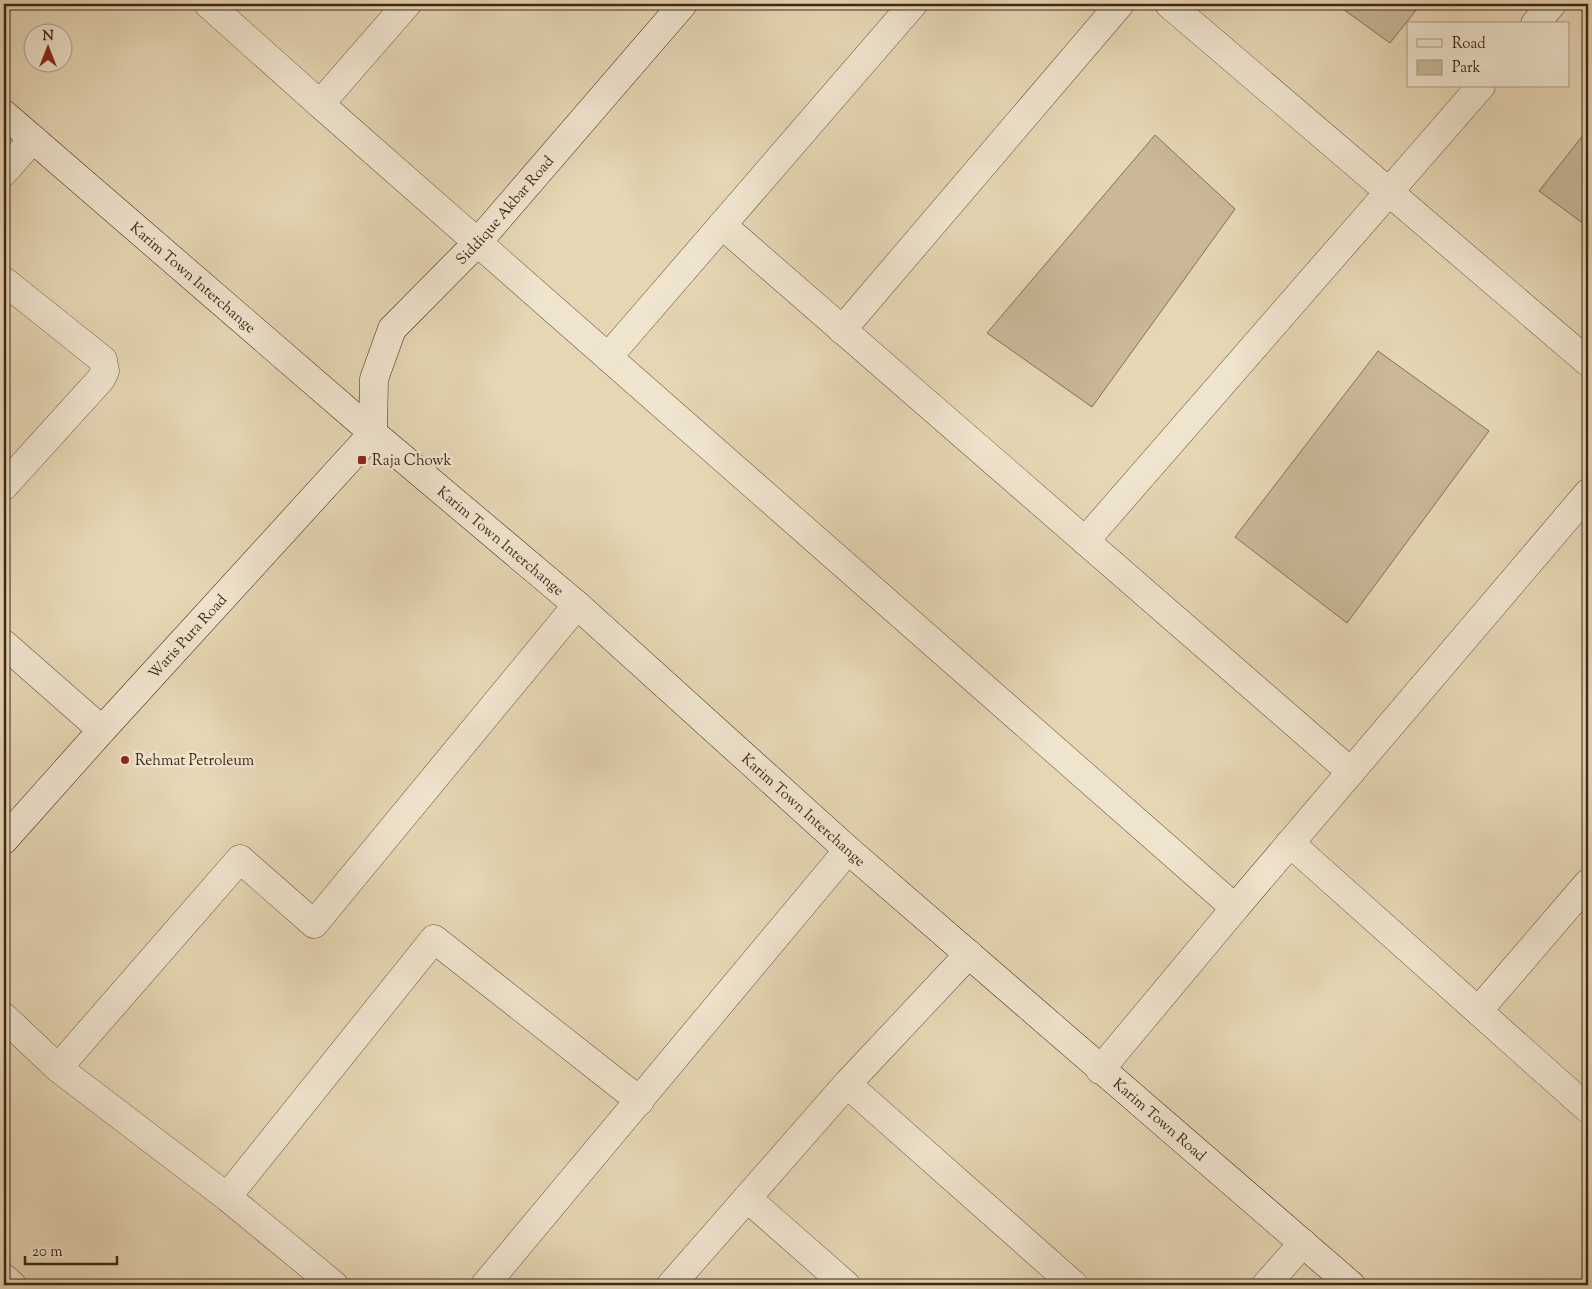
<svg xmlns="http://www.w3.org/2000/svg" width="1592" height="1289" font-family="'Sorts Mill Goudy',serif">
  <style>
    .green { fill: #cab899; stroke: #857058 }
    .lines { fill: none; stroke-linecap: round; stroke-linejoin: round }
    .street-casing { stroke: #6a533e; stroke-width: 29 }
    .secondary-casing { stroke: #402717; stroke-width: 29 }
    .street { stroke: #efe4ce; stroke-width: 28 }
    .secondary { stroke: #efe4ce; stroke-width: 28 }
    .poi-dot { fill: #8f2418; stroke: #efe4ce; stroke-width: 2 }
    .labels { text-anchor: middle; stroke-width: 5; stroke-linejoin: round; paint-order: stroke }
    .street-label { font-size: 15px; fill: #402717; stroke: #efe4ce }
    .poi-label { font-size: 15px; fill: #402717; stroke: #efe4ce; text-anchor: start }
  </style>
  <rect width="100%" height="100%" fill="#e6d6b4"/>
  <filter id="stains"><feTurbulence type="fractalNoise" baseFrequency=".004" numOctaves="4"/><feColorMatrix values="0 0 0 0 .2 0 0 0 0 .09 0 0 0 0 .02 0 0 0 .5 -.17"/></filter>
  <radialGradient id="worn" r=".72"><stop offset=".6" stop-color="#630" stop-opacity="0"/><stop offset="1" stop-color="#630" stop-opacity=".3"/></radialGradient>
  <!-- green -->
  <g class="green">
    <polygon points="1336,4 1421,4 1390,43"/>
    <polygon points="1588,129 1588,227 1539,191"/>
    <polygon points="1155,135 1235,209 1092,407 987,333"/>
    <polygon points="1378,351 1489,431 1347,623 1235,537"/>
  </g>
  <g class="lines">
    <!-- street casing -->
    <g class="street-casing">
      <g id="street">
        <polyline points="208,4 320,104 407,4"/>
        <polyline points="1169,4 1588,362"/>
        <polyline points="1535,24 1552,4"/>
        <polyline points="320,104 1235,908 1588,493"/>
        <polyline points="4,172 33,139"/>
        <polyline points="722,225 1351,772"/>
        <polyline points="4,281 103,360 105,371 101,379 4,486"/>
        <polyline points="842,330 1120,4"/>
        <polyline points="608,357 913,4"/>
        <polyline points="1085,541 1481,86"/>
        <polyline points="4,644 102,730"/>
        <polyline points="1290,843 1588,1109"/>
        <polyline points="1478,1011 1588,883"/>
        <polyline points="4,1017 58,1068 227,1197 334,1285"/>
        <polyline points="58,1068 240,859 314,924 577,605"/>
        <polyline points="1100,1070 1235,908"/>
        <polyline points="847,1084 1074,1285"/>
        <polyline points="227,1197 434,939 640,1101"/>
        <polyline points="747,1198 846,1285"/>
        <polyline points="4,1278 12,1285"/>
        <polyline points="485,1285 848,850"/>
        <polyline points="671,1285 847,1084 969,954"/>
        <polyline points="1266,1285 1303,1243"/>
      </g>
    </g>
    <!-- secondary casing -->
    <g class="secondary-casing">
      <g id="secondary">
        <path id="s1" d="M4,114L373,433L577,605L848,850L1351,1285"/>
        <path id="s2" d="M373,433L374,379L392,329L477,243L683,4"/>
        <path id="s3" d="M4,840L102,730L373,433"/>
      </g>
    </g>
    <!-- street -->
    <use href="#street" class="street"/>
    <!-- secondary -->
    <use href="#secondary" class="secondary"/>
  </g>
  <!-- markers -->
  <g class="poi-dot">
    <rect x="357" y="455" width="10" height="10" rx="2.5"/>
    <circle cx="125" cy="760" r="5"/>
  </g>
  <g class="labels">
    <!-- street labels -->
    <g class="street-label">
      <text dy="5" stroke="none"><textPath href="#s2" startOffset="271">Siddique Akbar Road</textPath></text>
      <text dy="5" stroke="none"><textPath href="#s1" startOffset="250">Karim Town Interchange</textPath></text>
      <text dy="5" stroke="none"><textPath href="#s1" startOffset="655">Karim Town Interchange</textPath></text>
      <text dy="5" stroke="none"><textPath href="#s3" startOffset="274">Waris Pura Road</textPath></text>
      <text dy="5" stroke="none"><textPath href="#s1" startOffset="1060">Karim Town Interchange</textPath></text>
      <text dy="5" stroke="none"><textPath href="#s1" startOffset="1532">Karim Town Road</textPath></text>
    </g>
    <!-- poi labels -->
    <g class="poi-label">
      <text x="372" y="465">Raja Chowk</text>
      <text x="135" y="765">Rehmat Petroleum</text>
    </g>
  </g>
  <!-- margin -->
  <rect width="1592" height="1289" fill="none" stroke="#e6d6b4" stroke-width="20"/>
  <rect x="5" y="5" width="1582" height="1279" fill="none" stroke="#402717" stroke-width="2.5"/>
  <rect x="10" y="10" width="1572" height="1269" fill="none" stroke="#402717"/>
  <!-- legend -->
  <rect x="1407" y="22" width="162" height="65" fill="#efe4ce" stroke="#a99885"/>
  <rect x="1417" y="39" width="25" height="8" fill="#efe4ce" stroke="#a99885"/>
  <text x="1452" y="48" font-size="15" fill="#402717">Road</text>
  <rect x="1417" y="60" width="25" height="15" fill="#cab899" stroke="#a99885"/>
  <text x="1452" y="72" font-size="15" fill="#402717">Park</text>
  <!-- north arrow -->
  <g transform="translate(48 48)"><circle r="24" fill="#efe4ce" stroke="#a99885"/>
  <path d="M0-4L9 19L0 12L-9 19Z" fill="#8f2418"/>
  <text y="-8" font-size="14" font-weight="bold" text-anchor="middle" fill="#402717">N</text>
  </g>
  <!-- scale -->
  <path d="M25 1256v8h92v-8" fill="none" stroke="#402717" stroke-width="2.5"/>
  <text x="32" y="1256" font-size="15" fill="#402717" stroke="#efe4ce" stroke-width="4" paint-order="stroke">20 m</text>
  <rect width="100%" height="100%" filter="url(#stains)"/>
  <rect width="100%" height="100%" fill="url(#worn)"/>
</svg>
